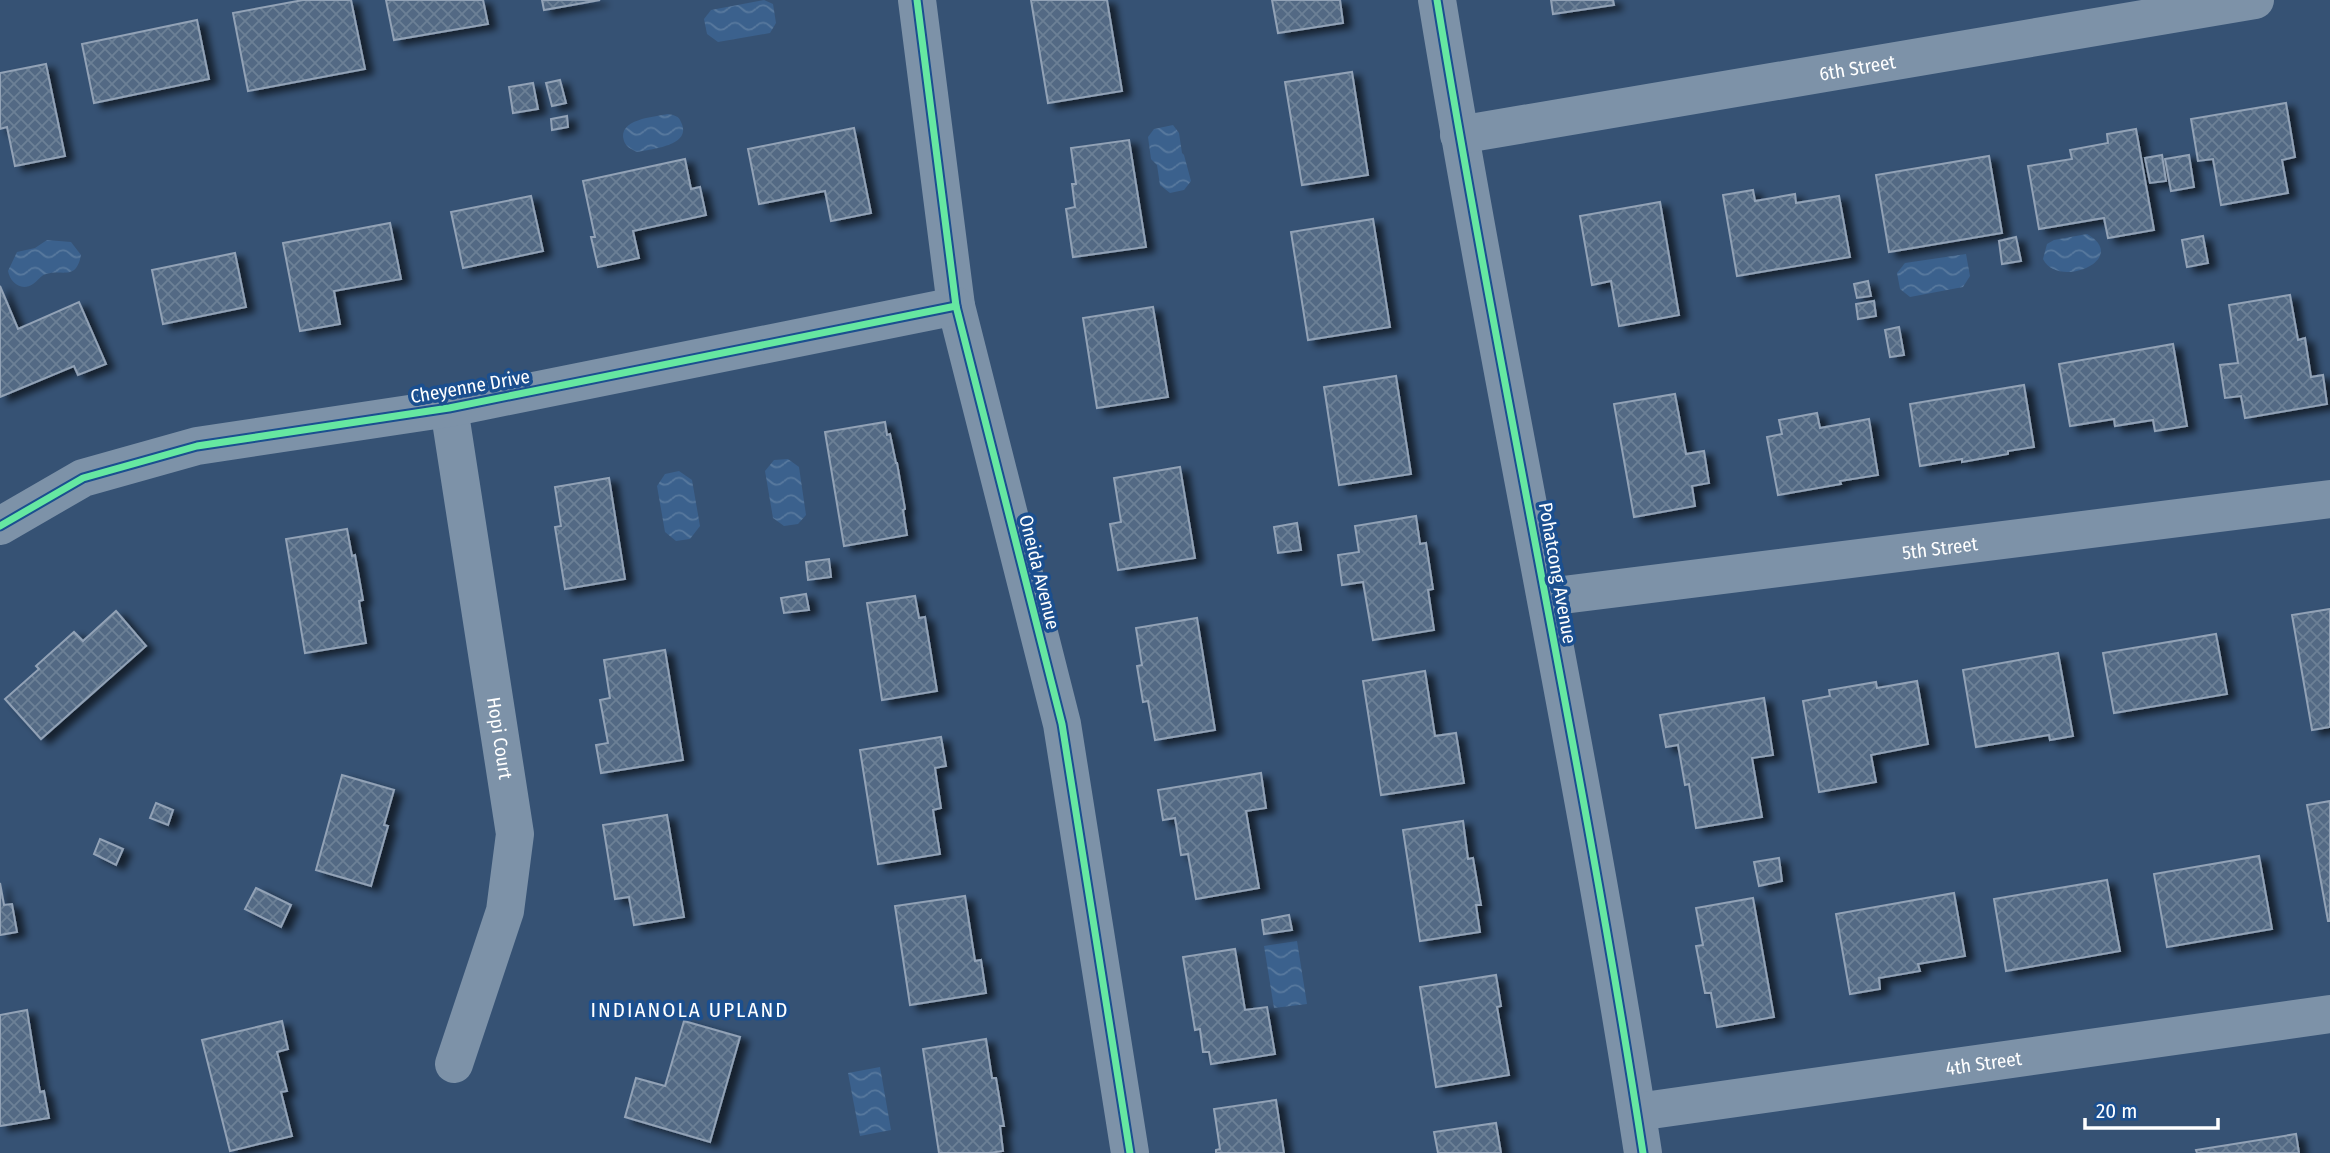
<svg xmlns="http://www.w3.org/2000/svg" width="2330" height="1153" font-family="'Fira Sans Condensed',sans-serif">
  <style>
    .water { fill: url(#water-waves) }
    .building { fill: url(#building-cross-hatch); stroke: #92a2b6; stroke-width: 2; filter: url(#shadow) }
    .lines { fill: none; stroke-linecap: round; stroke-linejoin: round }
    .street { stroke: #7d92a8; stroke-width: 38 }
    .cycleway-casing { stroke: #1b4f8f; stroke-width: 11 }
    .cycleway { stroke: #66e7a1; stroke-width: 7 }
    .labels { text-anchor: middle; stroke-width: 7; stroke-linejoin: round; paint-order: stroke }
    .street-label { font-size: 19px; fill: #fff; stroke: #1b4f8f }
    .neighbourhood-label { font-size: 21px; letter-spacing: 2px; fill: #fff; stroke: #1b4f8f }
  </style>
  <defs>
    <pattern id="water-waves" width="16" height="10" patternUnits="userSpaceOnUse" patternTransform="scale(1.75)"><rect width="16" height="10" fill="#3b618d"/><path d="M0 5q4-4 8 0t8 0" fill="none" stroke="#58799e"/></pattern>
    <pattern id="building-cross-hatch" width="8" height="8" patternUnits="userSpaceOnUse" patternTransform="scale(1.75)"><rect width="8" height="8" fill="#526984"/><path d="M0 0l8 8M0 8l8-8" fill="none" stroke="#6c8096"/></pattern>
    <filter id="shadow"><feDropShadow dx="8" dy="4.5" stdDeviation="3.5" flood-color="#0009"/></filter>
  </defs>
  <rect width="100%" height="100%" fill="#365274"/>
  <!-- water -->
  <g class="water">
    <polygon points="764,0 773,4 776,23 770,33 718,42 707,34 704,19 711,10"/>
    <path d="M668,114C674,115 679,116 681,122C693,146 651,149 637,152C631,149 626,147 624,141C617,119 654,117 668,114Z"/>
    <polygon points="1173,125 1179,133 1182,153 1184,155 1191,181 1184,190 1170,193 1160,185 1157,165 1151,159 1148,137 1154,129"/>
    <path d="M2087,234C2131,259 2058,290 2043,259L2047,244L2054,240Z"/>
    <path d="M47,240L71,242L81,255C76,281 63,269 46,274C40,276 39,280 33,284C21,292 10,282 8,271L17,252L35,248Z"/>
    <polygon points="1966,254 1970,276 1963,287 1910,297 1900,289 1897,273 1905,263"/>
    <polygon points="788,459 799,467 806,515 798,524 784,526 773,518 765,471 774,460"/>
    <polygon points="679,471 692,480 700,526 690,539 676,541 665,532 657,486 665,474"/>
    <polygon points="1297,941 1307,1004 1274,1008 1264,946"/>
    <polygon points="880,1067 891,1130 860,1136 848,1073"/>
  </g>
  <!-- building -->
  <g class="building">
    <polygon points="303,0 351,0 365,69 248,91 233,13"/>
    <polygon points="386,0 483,0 488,24 394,40"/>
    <polygon points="542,0 600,0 544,10"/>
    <polygon points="1031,0 1107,0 1122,91 1048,103"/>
    <polygon points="1272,0 1340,0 1343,23 1278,33"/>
    <polygon points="1551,0 1613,0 1614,5 1553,14"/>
    <polygon points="197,20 209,79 94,103 82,44"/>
    <polygon points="46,64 65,156 15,166 7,127 0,129 0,73"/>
    <polygon points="1352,72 1368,175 1302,185 1285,82"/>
    <polygon points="560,80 566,103 552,106 546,83"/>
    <polygon points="533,83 538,109 513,113 509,87"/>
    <polygon points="2286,103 2295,157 2282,160 2288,193 2221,205 2213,159 2198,161 2191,119"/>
    <polygon points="567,116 568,127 552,130 551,119"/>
    <polygon points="854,128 871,213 831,221 825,191 759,204 748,149"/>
    <polygon points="2136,129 2154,230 2108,238 2104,218 2039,229 2028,166 2072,159 2070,150 2108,143 2107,134"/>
    <polygon points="1129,140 1146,247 1073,257 1066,209 1075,207 1072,184 1076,184 1071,148"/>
    <polygon points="2162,155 2166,181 2150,183 2145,158"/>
    <polygon points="2189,155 2194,187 2171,191 2165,159"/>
    <polygon points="1989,156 2002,233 1889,252 1876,175"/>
    <polygon points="685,159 691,189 700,187 706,215 633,231 639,258 598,267 591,237 595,237 583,181"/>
    <polygon points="1753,190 1755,201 1795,194 1796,203 1839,196 1850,257 1737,276 1723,195"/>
    <polygon points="531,196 543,251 463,268 451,212"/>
    <polygon points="1660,202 1679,315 1619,326 1611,281 1592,285 1580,216"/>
    <polygon points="1373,219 1390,327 1308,340 1291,232"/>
    <polygon points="390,223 401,279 334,291 340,324 300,331 283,243"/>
    <polygon points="2203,236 2208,263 2187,267 2182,240"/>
    <polygon points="2016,237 2021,261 2002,264 1999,241"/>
    <polygon points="235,253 246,307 163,324 152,270"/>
    <polygon points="1868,281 1871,296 1857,298 1854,284"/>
    <polygon points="0,286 18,329 79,302 106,364 78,375 74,366 0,397"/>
    <polygon points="2290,295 2298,340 2305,338 2311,377 2323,375 2327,404 2245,418 2241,396 2225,398 2220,365 2238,363 2229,305"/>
    <polygon points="1874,301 1876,316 1858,319 1856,304"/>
    <polygon points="1153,307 1168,397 1097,408 1083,318"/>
    <polygon points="1899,327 1904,355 1890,357 1885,330"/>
    <polygon points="2173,344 2187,426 2155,431 2153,420 2115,426 2114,419 2070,426 2059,364"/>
    <polygon points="1396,376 1411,474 1339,485 1324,387"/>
    <polygon points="2024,385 2034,447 2008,451 2008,454 1962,462 1962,459 1920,466 1910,404"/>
    <polygon points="1675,394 1686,454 1704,451 1709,483 1692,486 1695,506 1634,517 1614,404"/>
    <polygon points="1817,413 1820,428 1869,419 1878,475 1840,481 1841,484 1778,495 1767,437 1782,434 1779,420"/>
    <polygon points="885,422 887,435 890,434 896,463 897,463 905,509 903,510 907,535 844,546 825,432"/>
    <polygon points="1180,467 1195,558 1118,570 1110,524 1121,522 1114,478"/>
    <polygon points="609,478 625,579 565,589 555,527 561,526 555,487"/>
    <polygon points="1416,516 1420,544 1426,543 1433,589 1428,590 1434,630 1373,640 1363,582 1342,585 1338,555 1359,552 1355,526"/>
    <polygon points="1297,523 1301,550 1278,553 1274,527"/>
    <polygon points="347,529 352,556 355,555 363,600 359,601 366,643 305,653 286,539"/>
    <polygon points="829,559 831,577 808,580 806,562"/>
    <polygon points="806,594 809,610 784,613 781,598"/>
    <polygon points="915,596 919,618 925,617 937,691 882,700 867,603"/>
    <polygon points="2330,609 2330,727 2312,730 2292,615"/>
    <polygon points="116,611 146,646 41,739 5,699 39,669 36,666 74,632 83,641"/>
    <polygon points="1197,618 1215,730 1155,740 1148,701 1143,702 1137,666 1142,665 1136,628"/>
    <polygon points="2216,634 2227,694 2114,713 2103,653"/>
    <polygon points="665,650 683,760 601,773 596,745 608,743 600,700 610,698 604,660"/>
    <polygon points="2058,653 2073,736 2050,740 2049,735 1976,747 1963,670"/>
    <polygon points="1425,671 1435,736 1456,733 1464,783 1381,795 1363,681"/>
    <polygon points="1917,681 1928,744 1871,755 1876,782 1819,792 1803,701 1830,696 1829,690 1876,682 1877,688"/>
    <polygon points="1764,698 1773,755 1752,758 1762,817 1696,828 1689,784 1685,785 1678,745 1666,747 1660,715"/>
    <polygon points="941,737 946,766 935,768 941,808 933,810 940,854 878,864 860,750"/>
    <polygon points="1261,773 1266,808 1246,811 1259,888 1196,899 1188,854 1181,855 1175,818 1163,820 1158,790"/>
    <polygon points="342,775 394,790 384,825 388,826 371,886 316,870"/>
    <polygon points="2330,801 2330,921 2328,921 2307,805"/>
    <polygon points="156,803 173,810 168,825 150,818"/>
    <polygon points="667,815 684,917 634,925 629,897 615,899 603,825"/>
    <polygon points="1463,821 1468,859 1473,858 1481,905 1476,905 1480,932 1420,941 1403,830"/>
    <polygon points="100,839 123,849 116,865 94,854"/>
    <polygon points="2259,856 2272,929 2167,947 2154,874"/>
    <polygon points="1779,858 1782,881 1759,886 1754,862"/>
    <polygon points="2107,880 2120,951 2006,971 1994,899"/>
    <polygon points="0,883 4,905 12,904 17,932 0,935"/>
    <polygon points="256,888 291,905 281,927 245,909"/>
    <polygon points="1954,893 1965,956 1918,964 1920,971 1879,978 1880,989 1850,994 1836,914"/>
    <polygon points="965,896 975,961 981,960 986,993 910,1005 895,906"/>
    <polygon points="1753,898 1774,1017 1717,1027 1711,993 1705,993 1696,946 1703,945 1696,908"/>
    <polygon points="1289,915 1292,930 1264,934 1262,920"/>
    <polygon points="1235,949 1245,1010 1267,1007 1275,1054 1211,1064 1209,1052 1203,1052 1200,1029 1195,1030 1183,957"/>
    <polygon points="1496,975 1501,1006 1497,1007 1509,1075 1436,1087 1420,987"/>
    <polygon points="27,1010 40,1092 44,1091 49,1118 0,1126 0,1015"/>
    <polygon points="282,1021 288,1049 277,1052 287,1091 281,1092 292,1136 230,1151 202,1040"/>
    <polygon points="684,1021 740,1037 710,1142 625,1117 636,1078 665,1086"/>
    <polygon points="986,1039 992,1078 996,1078 1004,1126 1000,1126 1003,1151 990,1153 939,1153 923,1049"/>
    <polygon points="1276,1100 1284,1153 1216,1153 1216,1150 1220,1149 1214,1109"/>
    <polygon points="1496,1123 1501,1153 1438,1153 1434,1132"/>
    <polygon points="2296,1134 2299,1153 2197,1153 2196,1150"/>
  </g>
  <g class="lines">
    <!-- street -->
    <g class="street">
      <polyline points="917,0 956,306 1062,724 1130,1153"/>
      <path d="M1437,0C1500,385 1584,767 1643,1153"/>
      <path id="s1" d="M1459,135L2255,0"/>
      <path id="s2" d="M449,408L515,834L505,911L454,1064"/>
      <polyline points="0,526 83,478 197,446 449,408 956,306"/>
      <path id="s3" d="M1547,597L2330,499"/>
      <path id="s4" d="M1637,1112L2330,1014"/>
    </g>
    <!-- cycleway casing -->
    <g class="cycleway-casing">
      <g id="cycleway">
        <polyline points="917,0 956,306 1062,724 1130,1153"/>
        <path d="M1437,0C1500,385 1584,767 1643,1153"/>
        <polyline points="0,526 83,478 197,446 449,408 956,306"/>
      </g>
    </g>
    <!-- cycleway -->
    <use href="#cycleway" class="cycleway"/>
  </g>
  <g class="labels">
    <!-- street labels -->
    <g class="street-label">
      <text dy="7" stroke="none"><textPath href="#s1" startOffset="404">6th Street</textPath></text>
      <text transform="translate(470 386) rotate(-10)" y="7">Cheyenne Drive</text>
      <text dy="7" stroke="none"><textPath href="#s3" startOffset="396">5th Street</textPath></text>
      <text transform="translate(1040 572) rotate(76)" y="7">Oneida Avenue</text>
      <text transform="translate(1558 573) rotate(80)" y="7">Pohatcong Avenue</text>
      <text dy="7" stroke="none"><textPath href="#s2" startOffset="334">Hopi Court</textPath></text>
      <text dy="7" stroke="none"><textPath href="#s4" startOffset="350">4th Street</textPath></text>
    </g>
    <!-- neighbourhood labels -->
    <g class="neighbourhood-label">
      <text x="690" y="1017">INDIANOLA UPLAND</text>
    </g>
  </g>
  <!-- scale -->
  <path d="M2085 1118v10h133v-10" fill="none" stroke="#ffffff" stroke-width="3.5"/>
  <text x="2096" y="1118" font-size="21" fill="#ffffff" stroke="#1b4f8f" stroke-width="5" paint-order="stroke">20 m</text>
</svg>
